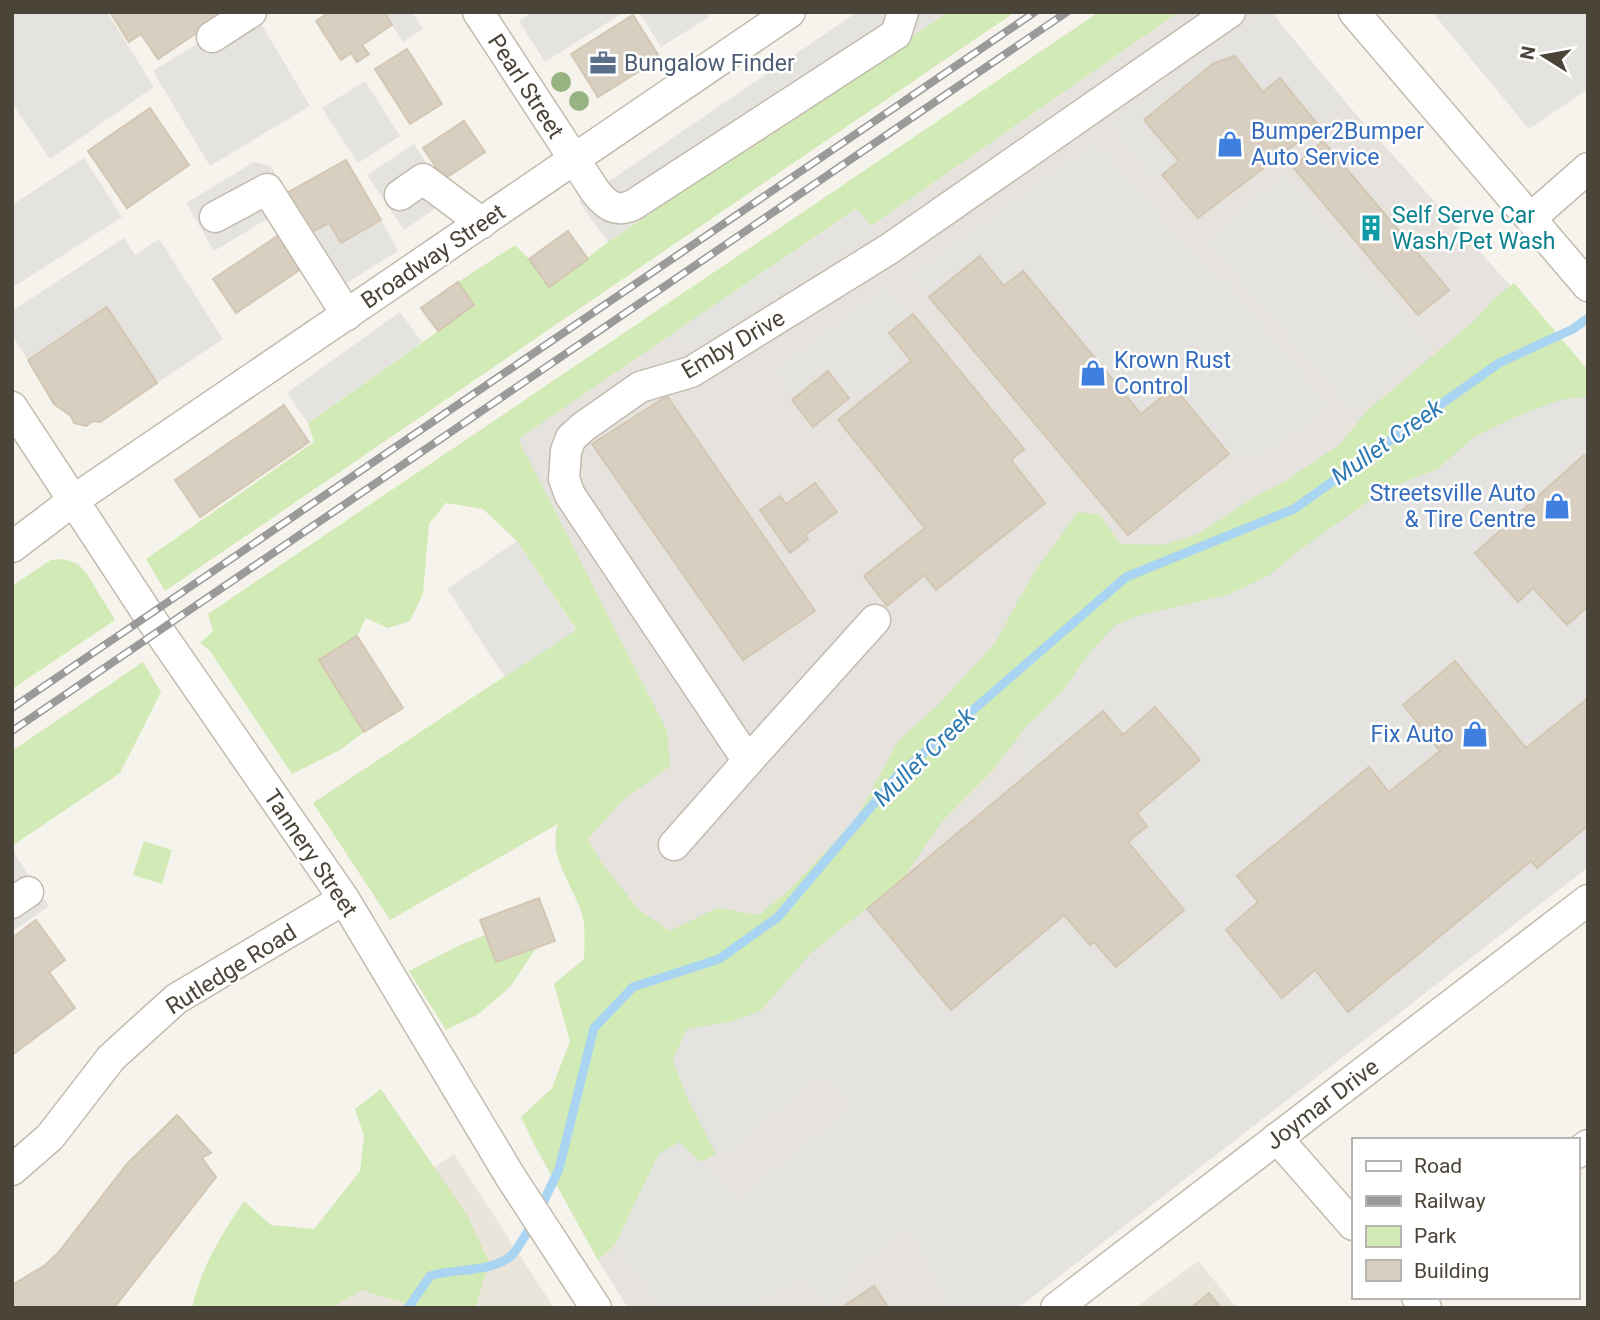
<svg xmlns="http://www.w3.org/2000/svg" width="1600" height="1320" font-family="Roboto,sans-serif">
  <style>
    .residential { fill: #eae5da }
    .industrial { fill: #e6e2dd }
    .green { fill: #d2eab5 }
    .parking { fill: #e5e3e0 }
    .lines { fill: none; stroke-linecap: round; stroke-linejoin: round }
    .stream { stroke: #a9d4f2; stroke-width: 9 }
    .building { fill: #d8cfc1; stroke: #d3c7b4; stroke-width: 2 }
    .minor-casing { stroke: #c2bbae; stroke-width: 33 }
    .minor { stroke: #fff; stroke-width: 30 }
    .rail-casing { stroke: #9a9a9a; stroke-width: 8 }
    .rail { stroke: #fff; stroke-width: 5; stroke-dasharray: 16; stroke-linecap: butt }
    .tree { fill: #97b381 }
    .labels { text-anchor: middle; stroke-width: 5; stroke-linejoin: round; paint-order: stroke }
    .service-label { font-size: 23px; fill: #4e5e75; stroke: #fff; text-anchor: start }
    .street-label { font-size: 23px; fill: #4b4439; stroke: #fff }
    .shop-label { font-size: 23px; fill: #366cbe; stroke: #fff; text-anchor: start }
    .culture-label { font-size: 23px; fill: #0d838f; stroke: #fff; text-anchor: start }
    .water-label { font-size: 24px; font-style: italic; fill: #2e7ab2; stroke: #fff }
  </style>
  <rect width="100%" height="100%" fill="#f6f3ec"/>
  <!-- residential -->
  <g class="residential">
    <polygon points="454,1154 554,1308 225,1308"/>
    <polygon points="1198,1261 1237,1308 1135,1308"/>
  </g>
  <!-- industrial -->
  <polygon class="industrial" points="1179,12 1271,12 1346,103 1588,372 1588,867 1018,1308 628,1308 598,1260 534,1144 690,993 558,823 666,731 517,439 857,209 871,226"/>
  <!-- green -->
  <g class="green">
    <polygon points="948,12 1015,12 165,591 146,559 314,442 308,423 474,306 458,282 515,245 529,259 549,287 608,242"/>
    <path d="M1099,12H1179L871,226L856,209L518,439L667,731L670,766L622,801L588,839L601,862L639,910L670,931L717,908L759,915L791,888L856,819L898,741L939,704L995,643L1033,574L1078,512L1100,515L1120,544L1163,545L1198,534L1256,496L1287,480L1339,445L1367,411L1475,320L1496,297L1514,283L1588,370V397L1560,400L1474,437L1438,469L1397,485L1372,499L1300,550L1268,576L1228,595L1141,615L1116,625L1091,651L1063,691L1024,729L993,770L940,824L902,880L811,953L761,1011L731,1022L687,1029L673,1060L687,1097L716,1154L701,1162L659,1154L615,1245L598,1260L534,1144L521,1117L552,1088L570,1041L554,984L584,959C584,946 586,928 582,914C573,885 547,856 558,824L390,920L313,803L576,629L517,541L483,509L446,503L429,524L423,594L410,621L388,628L366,618L357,636L319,660L364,732L340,750L292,774L210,651L200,643L213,631L208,614Z"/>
    <polygon points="64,559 78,564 87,574 115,620 12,689 12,586 51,560"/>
    <polygon points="143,662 161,692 120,773 12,846 12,751"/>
    <polygon points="144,841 172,850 162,884 133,875"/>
    <polygon points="486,935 496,962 537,947 510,987 477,1015 446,1030 409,971 460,945"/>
    <path d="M381,1089L468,1217L489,1262L476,1306L419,1308L362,1290L331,1308H192C202,1265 220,1237 244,1201L271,1225L314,1229L360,1171L364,1136L355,1109Z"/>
  </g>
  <!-- parking -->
  <g class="parking">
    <polygon points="12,12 107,12 154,87 50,159 12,103"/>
    <polygon points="249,12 254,12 310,106 210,166 153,71"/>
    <polygon points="412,12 423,29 403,42 384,13"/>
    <polygon points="533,12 624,12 545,62 519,21"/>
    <polygon points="639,12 706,12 709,17 661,47"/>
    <polygon points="857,12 948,12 608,242 579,202"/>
    <polygon points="1269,12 1271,12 1346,103 1319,126 1280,78 1263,92 1235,56 1214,63 1144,120 1179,161 1154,182 1106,121"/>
    <polygon points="1432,12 1588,12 1588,89 1529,129"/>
    <polygon points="365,81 400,136 358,163 322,108"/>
    <polygon points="414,144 431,170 436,167 444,179 461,191 404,230 367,175"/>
    <polygon points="1093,144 1102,147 1221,284 1227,279 1330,407 1262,458 1229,454 1175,387 1141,414 1023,271 1004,286 979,256 929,297 912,275 1035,183"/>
    <polygon points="84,158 122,217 12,288 12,205"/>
    <polygon points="254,162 271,166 310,233 329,223 341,243 381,220 398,251 324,297 272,216 214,251 186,203"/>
    <polygon points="1284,173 1433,347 1354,415 1205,241"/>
    <polygon points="857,209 876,233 687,354 673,333"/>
    <polygon points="124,238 135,255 159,239 223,339 157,383 107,307 28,360 12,335 12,311"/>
    <polygon points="888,285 913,314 889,333 911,361 857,405 828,371 792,400 773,370"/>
    <polygon points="400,312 422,342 308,423 287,393"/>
    <polygon points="1588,397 1588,867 1018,1308 949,1308 907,1229 863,1265 826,1308 802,1279 750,1308 661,1308 615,1245 659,1154 679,1142 701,1162 706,1160 739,1197 851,1106 840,1090 814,1080 736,1150 716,1154 687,1097 673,1060 687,1029 731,1022 761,1011 811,953 867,909 951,1010 1064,915 1089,945 1094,942 1116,967 1184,910 1128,842 1147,826 1137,813 1200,760 1156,708 1123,735 1102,711 1026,775 1024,729 1063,691 1091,651 1116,625 1141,615 1228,595 1268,576 1300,550 1372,499 1397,485 1438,469 1474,437 1515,417 1560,400"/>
    <polygon points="517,541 576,630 505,677 447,589"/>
    <polygon points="14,853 49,906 12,932 12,854"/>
  </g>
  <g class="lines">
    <!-- stream -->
    <g class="stream">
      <polyline points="539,1211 559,1169 594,1028 633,987 719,959 778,917 897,776 1126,577 1294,509 1499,363 1573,329 1588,318"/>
      <path d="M408,1308L430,1276C455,1268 490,1273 511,1256C519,1248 526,1233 533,1223"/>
    </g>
  </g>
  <!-- building -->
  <g class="building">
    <polygon points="110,12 227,12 158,59 141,34 129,42"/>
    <polygon points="330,12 384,12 392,25 362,45 369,54 357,62 351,53 341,60 316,21"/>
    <polygon points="633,15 660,58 598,97 571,54"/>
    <polygon points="407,49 442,104 410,124 375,69"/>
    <polygon points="1235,56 1263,92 1280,78 1319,126 1198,218 1162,175 1179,161 1144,120 1214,63"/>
    <polygon points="150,108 189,165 127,208 88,151"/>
    <polygon points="464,121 485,152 444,179 423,148"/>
    <polygon points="1323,141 1449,290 1418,315 1293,167"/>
    <polygon points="346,160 381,220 341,243 329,223 310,233 287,193"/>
    <polygon points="568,231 588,259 549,287 529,259"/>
    <polygon points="279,235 301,269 236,313 213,279"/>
    <polygon points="980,256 1004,286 1023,271 1141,414 1174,387 1229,454 1128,535 929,297"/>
    <polygon points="458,282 474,305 438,331 421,308"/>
    <polygon points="107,307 157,383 100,422 93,421 86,426 74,423 71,416 54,404 28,360"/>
    <polygon points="913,314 1024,449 1011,460 1045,503 936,590 924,575 887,606 864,576 925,528 838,420 911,361 889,333"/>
    <polygon points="828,371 849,398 813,427 792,400"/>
    <polygon points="667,396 815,611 743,660 592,444"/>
    <polygon points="284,405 309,442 200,517 175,480"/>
    <polygon points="1584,455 1588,459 1588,606 1567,625 1533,588 1518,602 1475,553"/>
    <polygon points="815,483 837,512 805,535 808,539 790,553 760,510 780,496 786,504"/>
    <polygon points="357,636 403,708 364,732 319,660"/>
    <polygon points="1455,661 1526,748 1588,698 1588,829 1586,827 1537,868 1531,861 1348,1012 1315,970 1282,998 1226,930 1258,902 1237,876 1369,767 1389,792 1440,751 1403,705"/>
    <polygon points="1155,707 1200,760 1137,813 1147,826 1128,842 1184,910 1116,967 1094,942 1090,945 1064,915 951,1010 867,909 1103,711 1123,735"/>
    <polygon points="539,898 555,941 496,962 480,920"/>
    <polygon points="36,920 65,960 49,972 75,1008 12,1055 12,938"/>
    <polygon points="177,1115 211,1153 202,1158 216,1177 114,1308 12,1308 12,1285 44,1266 58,1253 127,1164"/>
    <polygon points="874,1286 889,1308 841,1308"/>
    <polygon points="1209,1293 1221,1308 1191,1308"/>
  </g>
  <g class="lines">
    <!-- minor casing -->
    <g class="minor-casing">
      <g id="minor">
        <path d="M478,12L595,191C606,205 615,213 633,205L896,34L903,12"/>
        <polyline points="1354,12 1588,286"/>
        <polyline points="212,37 251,12"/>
        <polyline points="400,195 423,179 482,223"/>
        <polyline points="215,217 267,189 347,315"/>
        <polyline points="1531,218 1588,168"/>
        <polyline points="12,407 159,631 344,899 510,1176 596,1308"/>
        <polyline points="12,547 74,500 790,12"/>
        <polyline points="748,761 875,620"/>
        <polyline points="674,845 748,761 570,495 564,479 566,451 571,438 583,427 640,387 691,372 889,249 1230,12"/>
        <polyline points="12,903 28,892"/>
        <polyline points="1277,1138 1353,1225"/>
        <polyline points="1577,1153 1588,1145"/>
        <polyline points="12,1170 50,1137 111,1058 176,999 344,899"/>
        <polyline points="1417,1297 1426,1308"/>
        <polyline points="1056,1308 1588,900"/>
      </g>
    </g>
    <!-- minor -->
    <use href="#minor" class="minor"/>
    <!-- rail casing -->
    <g class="rail-casing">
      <g id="rail">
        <polyline points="12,708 1035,12"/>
        <polyline points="12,731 1067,12"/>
      </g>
    </g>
    <!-- rail -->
    <use href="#rail" class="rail"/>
  </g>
  <!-- trees -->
  <g class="tree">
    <circle cx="561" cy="82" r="10"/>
    <circle cx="579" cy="101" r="10"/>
  </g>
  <!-- icons -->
  <defs>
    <g id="office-bare" transform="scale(2.1)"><path d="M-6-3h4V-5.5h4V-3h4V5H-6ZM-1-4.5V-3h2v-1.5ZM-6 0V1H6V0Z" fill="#5c6f8a" stroke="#fff" stroke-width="2.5" paint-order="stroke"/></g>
    <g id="shop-bare" transform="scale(2.1)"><path d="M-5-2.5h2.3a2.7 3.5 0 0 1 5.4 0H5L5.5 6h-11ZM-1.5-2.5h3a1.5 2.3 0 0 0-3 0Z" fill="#3f7fe0" stroke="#fff" stroke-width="2.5" paint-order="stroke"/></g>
    <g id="building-bare" transform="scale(2.1)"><path d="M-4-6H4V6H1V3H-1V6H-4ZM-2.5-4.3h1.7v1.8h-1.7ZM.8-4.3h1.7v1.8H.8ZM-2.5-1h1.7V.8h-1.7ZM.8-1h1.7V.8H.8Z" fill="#0f9aa8" stroke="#fff" stroke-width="2.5" paint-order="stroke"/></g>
  </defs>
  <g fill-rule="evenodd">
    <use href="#office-bare" x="603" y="63"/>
    <use href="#shop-bare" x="1230" y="144"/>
    <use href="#building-bare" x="1371" y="228"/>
    <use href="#shop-bare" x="1093" y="373"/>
    <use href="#shop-bare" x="1557" y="506"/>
    <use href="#shop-bare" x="1475" y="734"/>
  </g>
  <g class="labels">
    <!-- service labels -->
    <g class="service-label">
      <text x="624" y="71">Bungalow Finder</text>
    </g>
    <!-- street labels -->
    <g class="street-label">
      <text transform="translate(526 86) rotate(57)" y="8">Pearl Street</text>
      <text transform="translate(433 256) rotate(-34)" y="8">Broadway Street</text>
      <text transform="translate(733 344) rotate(-30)" y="8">Emby Drive</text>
      <text transform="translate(311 853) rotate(56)" y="8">Tannery Street</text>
      <text transform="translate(231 969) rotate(-32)" y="8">Rutledge Road</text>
      <text transform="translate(1322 1104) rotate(-37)" y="8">Joymar Drive</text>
    </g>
    <!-- shop labels -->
    <g class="shop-label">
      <text x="1251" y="139">Bumper2Bumper<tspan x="1251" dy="26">Auto Service</tspan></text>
      <text x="1114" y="368">Krown Rust<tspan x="1114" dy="26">Control</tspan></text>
      <text x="1536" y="501" text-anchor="end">Streetsville Auto<tspan x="1536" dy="26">&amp; Tire Centre</tspan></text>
      <text x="1454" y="742" text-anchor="end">Fix Auto</text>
    </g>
    <!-- culture labels -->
    <g class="culture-label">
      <text x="1392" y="223">Self Serve Car<tspan x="1392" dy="26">Wash/Pet Wash</tspan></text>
    </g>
    <!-- water labels -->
    <g class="water-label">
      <text transform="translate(1387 442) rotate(-35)" y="8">Mullet Creek</text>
      <text transform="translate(924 757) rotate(-44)" y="8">Mullet Creek</text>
    </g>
  </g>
  <!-- border -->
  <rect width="1600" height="1320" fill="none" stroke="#4b4439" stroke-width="28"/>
  <!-- legend -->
  <rect x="1352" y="1138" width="228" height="161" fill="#ffffff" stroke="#b7b4b0" stroke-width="2"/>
  <rect x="1366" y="1161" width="35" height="10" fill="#ffffff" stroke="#b7b4b0" stroke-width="2"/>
  <text x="1414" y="1173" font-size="21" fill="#4b4439">Road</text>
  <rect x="1366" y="1196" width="35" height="10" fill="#9a9a9a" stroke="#b7b4b0" stroke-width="2"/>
  <text x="1414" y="1208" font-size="21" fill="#4b4439">Railway</text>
  <rect x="1366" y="1226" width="35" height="21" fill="#d2eab5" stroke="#b7b4b0" stroke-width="2"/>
  <text x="1414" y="1243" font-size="21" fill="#4b4439">Park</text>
  <rect x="1366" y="1260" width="35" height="21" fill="#d8cfc1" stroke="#b7b4b0" stroke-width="2"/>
  <text x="1414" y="1278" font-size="21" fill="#4b4439">Building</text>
  <!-- north arrow -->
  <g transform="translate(1544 56) rotate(281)" stroke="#ffffff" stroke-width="5" paint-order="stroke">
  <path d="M0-5L12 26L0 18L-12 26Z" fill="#4b4439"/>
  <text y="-10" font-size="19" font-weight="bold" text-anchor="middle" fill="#4b4439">N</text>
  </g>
</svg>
